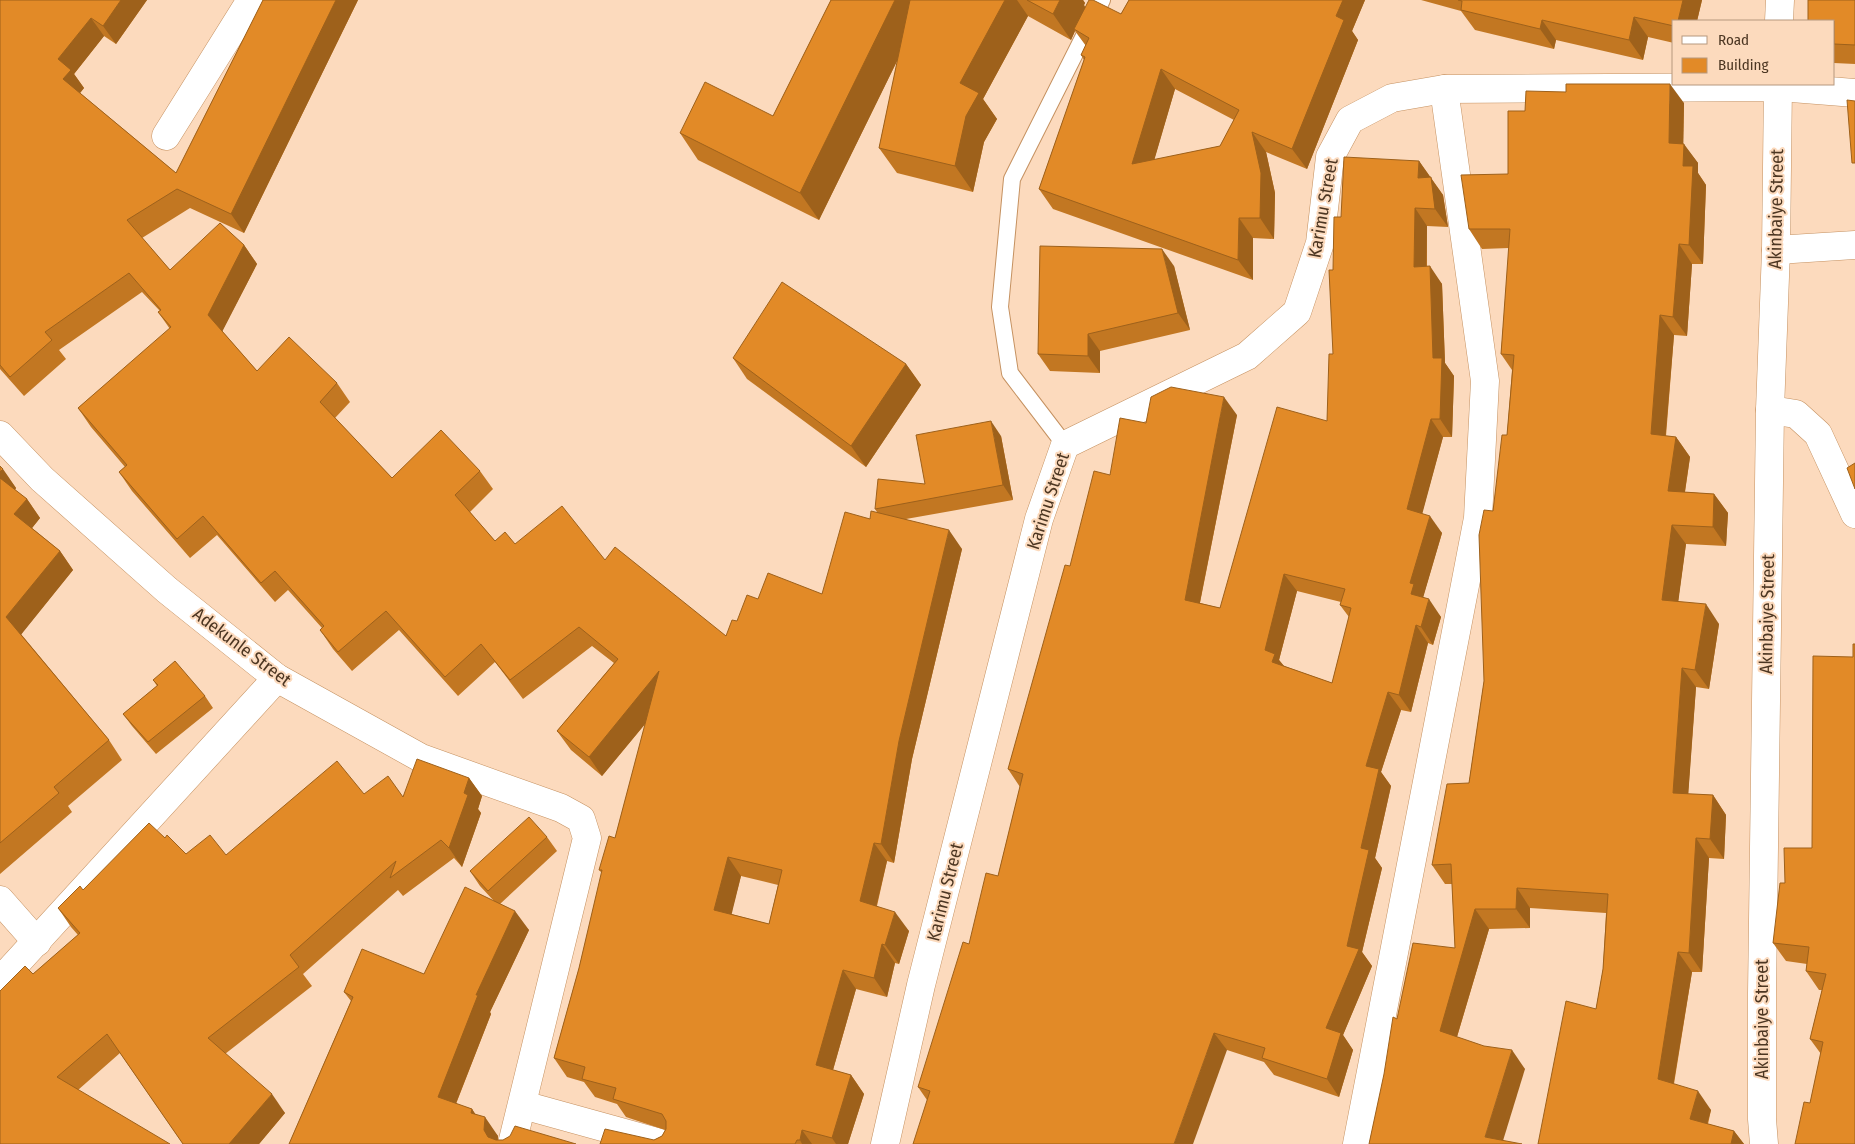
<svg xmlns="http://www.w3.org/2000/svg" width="1855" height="1144" font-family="'Fira Sans Condensed',sans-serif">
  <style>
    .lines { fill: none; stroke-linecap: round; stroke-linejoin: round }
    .lane-casing { stroke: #c59160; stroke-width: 18 }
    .street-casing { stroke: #c59160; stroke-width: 29 }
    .lane { stroke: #fff; stroke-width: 16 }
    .street { stroke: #fff; stroke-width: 28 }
    .wall { fill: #c27722; fill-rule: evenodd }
    .shaded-wall { fill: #9e611b }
    .building { fill: #e28a27; stroke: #9e611b; fill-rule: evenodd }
    .labels { text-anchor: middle; stroke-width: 4; stroke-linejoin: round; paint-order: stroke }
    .street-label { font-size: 18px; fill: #4c3622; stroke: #fcdabd }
  </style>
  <rect width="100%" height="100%" fill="#fcdabd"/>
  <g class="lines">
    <!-- lane casing -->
    <g class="lane-casing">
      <polyline id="lane" points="1065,445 1010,373 1000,307 1012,179 1102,0"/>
    </g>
    <!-- street casing -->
    <g class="street-casing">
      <g id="street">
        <polyline points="1779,21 1780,0"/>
        <polyline points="166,136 251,0"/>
        <polyline points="1776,250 1855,245"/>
        <polyline points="1770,410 1796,414 1818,434 1855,514"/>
        <polyline points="0,435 42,479 167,590 277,678 421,758 561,808 581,819 587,838 512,1144"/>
        <polyline points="0,900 37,942"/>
        <polyline points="0,981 277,678"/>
        <polyline points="523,1105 664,1144"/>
        <polyline points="885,1144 921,985 1039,519 1065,445 1247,356 1297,312 1320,243 1330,157 1350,120 1392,98 1444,89 1778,87 1855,93"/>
        <polyline points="1357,1144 1478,518 1485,381 1444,89"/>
        <polyline points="1764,1144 1762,1119 1762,993 1770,410 1776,250 1778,84"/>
      </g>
    </g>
    <!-- lane -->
    <use href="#lane" class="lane"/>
    <!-- street -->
    <use href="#street" class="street"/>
  </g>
  <!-- wall -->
  <g class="wall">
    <path d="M0,0H147L116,44L104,36L74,74L84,88L80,93L176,173L263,0H358L244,233L190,208L142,238L170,270L244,245L257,264L222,331L257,371L337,383L350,402L335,418L392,478L480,471L493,489L470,512L495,541L605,560L726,636L737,621L758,599L822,594L870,519L877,512L875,509L925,484L1001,436L1013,500L906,519L962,549L912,759L894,863L887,861L877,906L909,931L899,964L895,963L887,997L856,989L833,1070L851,1075L864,1094L848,1144H600L654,1140L662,1136L665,1130L626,1117L617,1104L595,1097L584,1082L567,1077L554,1058L579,968L602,873L599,870L615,838L646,723L602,776L571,750L557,731L614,663L592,646L523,699L495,662L458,696L399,630L352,671L333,649L320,630L322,628L288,590L275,602L217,535L190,558L132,491L119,472L125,467L91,427L78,408L170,329L158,312L160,311L142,292L59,350L66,359L24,396L0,369ZM741,876L778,885L769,924L731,914Z"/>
    <path d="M831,0H1083L1085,3L1084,5L1085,7L1121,14L1129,0H1365L1352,31L1358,40L1307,169L1266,152L1275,193L1274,239L1253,238V280L1053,209L1039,189L1084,60L1081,55L1086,46L1075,31L1071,40L1028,16L983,99L997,119L984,142L973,192L897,173L879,148L898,59L819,220L698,160L680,133L773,116ZM1175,89L1234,120L1220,146L1154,160Z"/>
    <polygon points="1421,0 1702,0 1697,21 1674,21 1674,43 1648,37 1643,60 1556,40 1554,49 1475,30 1461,11"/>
    <polygon points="1855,0 1855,64 1834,63 1834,21"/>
    <polygon points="1684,103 1683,144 1698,163 1698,173 1706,185 1703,264 1692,264 1687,336 1674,335 1666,436 1676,437 1690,457 1685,492 1714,494 1728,513 1726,546 1686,544 1678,601 1719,624 1709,689 1696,687 1688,794 1713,795 1726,815 1724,859 1709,858 1702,972 1692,972 1674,1084 1711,1110 1708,1124 1734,1131 1744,1144 1538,1144 1596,1009 1603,969 1606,913 1530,908 1530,928 1489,929 1457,1037 1525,1069 1369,1144 1397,1019 1455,948 1452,884 1445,884 1432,865 1469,783 1484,681 1493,511 1507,435 1512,370 1501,354 1509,248 1482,249 1469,229 1508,174 1525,111"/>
    <path d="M1419,161L1443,195L1448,227L1427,226V266L1442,284L1445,363L1454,376L1452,437H1443L1422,513L1442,533L1423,597L1441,617L1433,645L1428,643L1411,712L1401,710L1381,772L1391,786L1375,858L1382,868L1362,952L1372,966L1343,1035L1353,1050L1339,1097L1274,1075L1264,1062L1227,1050L927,1100L918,1087L969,944L998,876L1020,787L1008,769L1070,566L1110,475L1146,423L1237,415L1200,603L1220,608L1327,421L1333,354V270L1341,217ZM1297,591L1341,602L1340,605L1349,617L1332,683L1284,666L1279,660Z"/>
    <polygon points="1174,266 1190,330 1100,351 1100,373 1050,371 1038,354"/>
    <polygon points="733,358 906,364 921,385 866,467 747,379"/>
    <polygon points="0,466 16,488 15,490 27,499 40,518 32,528 60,551 73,570 21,634 109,740 122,760 68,806 72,812 0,874"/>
    <polygon points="1853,657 1855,1144 1810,1103 1821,1054 1810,1039 1822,990 1819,990 1806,971 1807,964 1786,961 1773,943 1785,883 1812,848"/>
    <polygon points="153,680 205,696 213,708 156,754 132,726 123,714 157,686"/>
    <polygon points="469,778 482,796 478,809 481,813 462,867 454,858 403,896 398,890 303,974 312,986 225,1054 285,1113 259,1144 183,1144 120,1053 78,1090 0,1144 33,974 78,935 71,927 58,908 83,890 165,838 186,854 226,855 364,794 403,797"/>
    <polygon points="547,837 557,851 500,904 529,930 490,1012 491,1014 456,1104 472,1109 475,1114 498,1136 498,1140 289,1144 351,1001 344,992 424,974 494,901 480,886 470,871"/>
  </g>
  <!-- shaded-wall -->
  <g class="shaded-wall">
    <polygon points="121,0 147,0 116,44 103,26"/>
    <polygon points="336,0 358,0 244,233 231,214"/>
    <polygon points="895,0 927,0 819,220 800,193"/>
    <polygon points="1005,0 1017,0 1028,16 983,99 997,119 984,142 973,192 955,166 960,83"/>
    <polygon points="1060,0 1083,0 1085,3 1084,5 1086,9 1074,29 1075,31 1071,40 1053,14"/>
    <polygon points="1343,0 1365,0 1352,31 1358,40 1307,169 1292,149 1336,16"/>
    <polygon points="1683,0 1702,0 1697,21 1678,21"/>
    <polygon points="1634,17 1648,37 1643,60 1629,40"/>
    <polygon points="91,18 104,36 74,74 84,88 76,98 63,79 58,59"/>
    <polygon points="1542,20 1556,40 1554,49 1540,29"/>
    <polygon points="1161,69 1175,89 1147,185 1132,164"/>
    <polygon points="1670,84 1684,103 1683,163 1669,143"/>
    <polygon points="1252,132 1266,152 1275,193 1274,239 1260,218"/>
    <polygon points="1684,144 1698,163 1698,173 1706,185 1703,264 1689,245 1683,166"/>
    <polygon points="1419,161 1443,195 1448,227 1435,209 1418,178"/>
    <polygon points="1415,208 1427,226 1426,284 1414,267"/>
    <polygon points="1239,218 1253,238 1253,280 1238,260"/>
    <polygon points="1679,244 1692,264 1687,336 1673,317"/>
    <polygon points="244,245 257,264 221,334 208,315"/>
    <polygon points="1162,249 1174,266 1190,330 1178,313"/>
    <polygon points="1430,266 1442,284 1445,363 1454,376 1452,437 1440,419 1433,358"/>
    <polygon points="1660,315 1674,335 1664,454 1651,434"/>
    <polygon points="1088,334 1100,351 1100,373 1088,356"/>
    <polygon points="906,364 921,385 866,467 851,446"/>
    <polygon points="1224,397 1237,415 1197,617 1185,600"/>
    <polygon points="1431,419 1443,437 1419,526 1407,509"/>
    <polygon points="991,421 1001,436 1013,500 1003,485"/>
    <polygon points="1676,437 1690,457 1682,511 1668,491"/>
    <polygon points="3,469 16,488 11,495 0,480 0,472"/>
    <polygon points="1714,494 1728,513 1726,546 1713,527"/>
    <polygon points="27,499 40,518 28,533 14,514"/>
    <polygon points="1430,516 1442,533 1423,598 1411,594 1410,583"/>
    <polygon points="1672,525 1686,544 1676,619 1662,600"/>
    <polygon points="949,530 962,549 912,759 894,863 881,844 899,741"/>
    <polygon points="60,551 73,570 20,636 6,617"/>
    <polygon points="1284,574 1297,591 1279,660 1288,671 1285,679 1265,650"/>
    <polygon points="1429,599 1441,617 1433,645 1421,627"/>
    <polygon points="1706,604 1719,624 1709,689 1695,670"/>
    <polygon points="1416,625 1428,643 1411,712 1399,695"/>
    <polygon points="1682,668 1696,687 1687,812 1673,793"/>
    <polygon points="659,671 673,690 602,776 589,757"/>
    <polygon points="1388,692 1401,710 1381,772 1391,786 1375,858 1382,868 1362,952 1372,966 1343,1035 1353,1050 1339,1097 1327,1079 1326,1028 1347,946 1366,766"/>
    <polygon points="469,778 482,796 478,809 481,813 462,867 449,848 464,793"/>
    <polygon points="1713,795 1726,815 1724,859 1710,839"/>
    <polygon points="1696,838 1709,858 1702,972 1689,953"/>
    <polygon points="874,843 887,861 873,920 860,901"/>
    <polygon points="728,857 741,876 728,929 714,910"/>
    <polygon points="1517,888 1530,908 1530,928 1516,909"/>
    <polygon points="1475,909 1489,929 1453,1050 1440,1031"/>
    <polygon points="515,911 529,930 490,1012 491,1014 451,1116 438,1097 476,995"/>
    <polygon points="895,912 909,931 899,964 885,945"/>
    <polygon points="882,944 895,963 887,997 874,978"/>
    <polygon points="1678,952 1692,972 1671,1099 1658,1079"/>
    <polygon points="843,970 856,989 829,1084 816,1065"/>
    <polygon points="1214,1033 1227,1050 1193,1144 1174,1144"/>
    <polygon points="1512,1050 1525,1069 1502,1144 1485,1137"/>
    <polygon points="851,1075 864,1094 848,1144 836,1144 832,1138"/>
    <polygon points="1698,1091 1711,1110 1703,1139 1690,1119"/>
    <polygon points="272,1094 285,1113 259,1144 229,1144"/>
    <polygon points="472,1109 484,1127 485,1117 498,1136 497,1144 493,1144 471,1113"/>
    <polygon points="802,1130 812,1144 802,1144 800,1140"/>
    <polygon points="1734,1131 1744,1144 1731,1144"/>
  </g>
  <!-- building -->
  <g class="building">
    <path d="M0,0H121L103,26L91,18L58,59L71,70L63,79L176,173L263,0H336L231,214L177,189L127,220L170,270L220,223L244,245L208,315L257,371L289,337L337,383L320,402L392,478L441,430L480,471L455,495L495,541L505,532L515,544L562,506L605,560L615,547L726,636L732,620L737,621L747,595L758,599L768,573L822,594L845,512L870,519L871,511L949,530L899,741L881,844L874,843L860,901L895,912L885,945L882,944L874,978L843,970L816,1065L851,1075L832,1138L802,1130L800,1140H797L795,1144H600L605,1129L654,1140L662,1136L666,1129V1121L662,1114L613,1099L616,1088L582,1079L585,1067L554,1058L579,968L602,870H599L609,836L615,838L659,671L589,757L557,731L618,659L579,627L510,680L481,644L445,677L386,611L338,652L320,630L324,626L275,571L261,583L203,516L177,539L119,472L127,465L78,408L171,327L158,312L161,310L129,273L45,332L52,340L10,377L0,365ZM728,857L782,870L769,924L714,910Z"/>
    <polygon points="831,0 895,0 800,193 680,133 705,82 773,116"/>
    <polygon points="910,0 1005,0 960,83 979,93 966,116 955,166 879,148"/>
    <polygon points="1027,0 1060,0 1053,14"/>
    <path d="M1089,0H1093L1121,14L1129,0H1343L1336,16L1344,20L1292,149L1252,132L1261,173L1260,218H1239L1238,260L1039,189L1085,57L1081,55L1089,38L1074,29ZM1161,69L1239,110L1220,146L1132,164Z"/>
    <polygon points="1458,0 1683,0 1678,21 1674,21 1674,26 1634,17 1629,40 1542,20 1540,29 1461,10 1462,1"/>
    <polygon points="1808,0 1855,0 1855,45 1834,44 1834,21 1808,21"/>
    <polygon points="1566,84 1670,84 1669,143 1684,144 1683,166 1693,166 1689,245 1679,244 1673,317 1660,315 1651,434 1676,437 1668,491 1714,494 1713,527 1672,525 1662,600 1706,604 1695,670 1682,668 1673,793 1713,795 1710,839 1696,838 1689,953 1678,952 1658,1079 1698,1091 1690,1119 1734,1131 1731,1144 1538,1144 1566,1001 1596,1009 1603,969 1608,894 1517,888 1516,909 1475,909 1440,1031 1484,1046 1512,1050 1485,1137 1522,1144 1369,1144 1384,1074 1393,1017 1397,1019 1413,943 1455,948 1451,864 1432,865 1447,784 1469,783 1484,681 1479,535 1484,510 1493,511 1502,435 1507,435 1514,355 1501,354 1510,229 1469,229 1461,175 1508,174 1508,111 1525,111 1526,91 1566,92"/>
    <polygon points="1847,100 1855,101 1855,163 1852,163"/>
    <path d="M1344,157L1419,161L1418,178L1431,177L1435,209L1415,208L1414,267L1430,266L1433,358H1442L1440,419H1431L1407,509L1430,516L1410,583L1414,584L1411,594L1429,599L1421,627L1416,625L1399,695L1388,692L1366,766L1379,769L1361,848L1369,850L1347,946L1359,949L1326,1028L1341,1033L1327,1079L1262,1058L1265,1048L1214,1033L1174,1144H913L930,1091L918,1087L963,942L969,944L986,873L998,876L1023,774L1008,769L1065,565L1070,566L1094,471L1110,475L1120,418L1146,423L1151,397L1171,387L1224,397L1185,600L1220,608L1277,407L1327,421L1329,354H1333L1329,270H1333L1334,217H1341ZM1284,574L1345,589L1340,605L1351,608L1332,683L1272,662L1275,654L1265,650Z"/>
    <polygon points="1040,246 1162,249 1178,313 1088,334 1088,356 1038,354"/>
    <polygon points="782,282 906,364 851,446 733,358"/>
    <polygon points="991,421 1003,485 875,509 878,479 925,484 916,435"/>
    <polygon points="1855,463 1855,489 1847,468"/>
    <polygon points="0,466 3,469 0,472"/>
    <polygon points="0,478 27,499 14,514 60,551 6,617 109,740 54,787 59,793 0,843"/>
    <polygon points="1853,644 1855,644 1855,1144 1795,1144 1804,1102 1810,1103 1823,1042 1810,1039 1826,974 1806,971 1809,947 1773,943 1780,883 1785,883 1784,848 1812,848 1813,656 1853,657"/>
    <polygon points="175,661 205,696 148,742 123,714 158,685 153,680"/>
    <polygon points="417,759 469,778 464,793 468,795 449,848 441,840 390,878 396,861 290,955 299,967 208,1038 272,1094 229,1144 183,1144 107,1034 57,1077 170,1144 0,1144 0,991 25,966 33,974 80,933 58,908 80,886 83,890 149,823 165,838 167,835 186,854 210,835 226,855 337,761 364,794 388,776 403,797"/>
    <polygon points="529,817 547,837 488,891 470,871"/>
    <polygon points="465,887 515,911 476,995 478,995 438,1097 472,1109 471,1113 485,1117 484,1130 488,1137 496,1140 503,1140 510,1136 515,1126 576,1144 289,1144 353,997 344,992 362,949 424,974"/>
  </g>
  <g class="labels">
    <!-- street labels -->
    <g class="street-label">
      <text transform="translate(1323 208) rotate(-80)" y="6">Karimu Street</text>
      <text transform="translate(1776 209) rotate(-89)" y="6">Akinbaiye Street</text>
      <text transform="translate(1048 501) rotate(-72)" y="6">Karimu Street</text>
      <text transform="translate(1767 614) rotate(-89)" y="6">Akinbaiye Street</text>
      <text transform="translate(242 647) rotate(37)" y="6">Adekunle Street</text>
      <text transform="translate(945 892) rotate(-76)" y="6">Karimu Street</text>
      <text transform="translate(1762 1019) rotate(-90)" y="6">Akinbaiye Street</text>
    </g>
  </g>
  <!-- legend -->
  <rect x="1672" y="20" width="162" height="65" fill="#fcdabd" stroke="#b6987f"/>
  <rect x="1682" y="36" width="25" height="8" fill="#ffffff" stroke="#b6987f"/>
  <text x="1718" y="45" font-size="15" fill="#4c3622">Road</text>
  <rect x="1682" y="58" width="25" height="15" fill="#e28a27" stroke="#b6987f"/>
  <text x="1718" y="70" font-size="15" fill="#4c3622">Building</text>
</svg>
